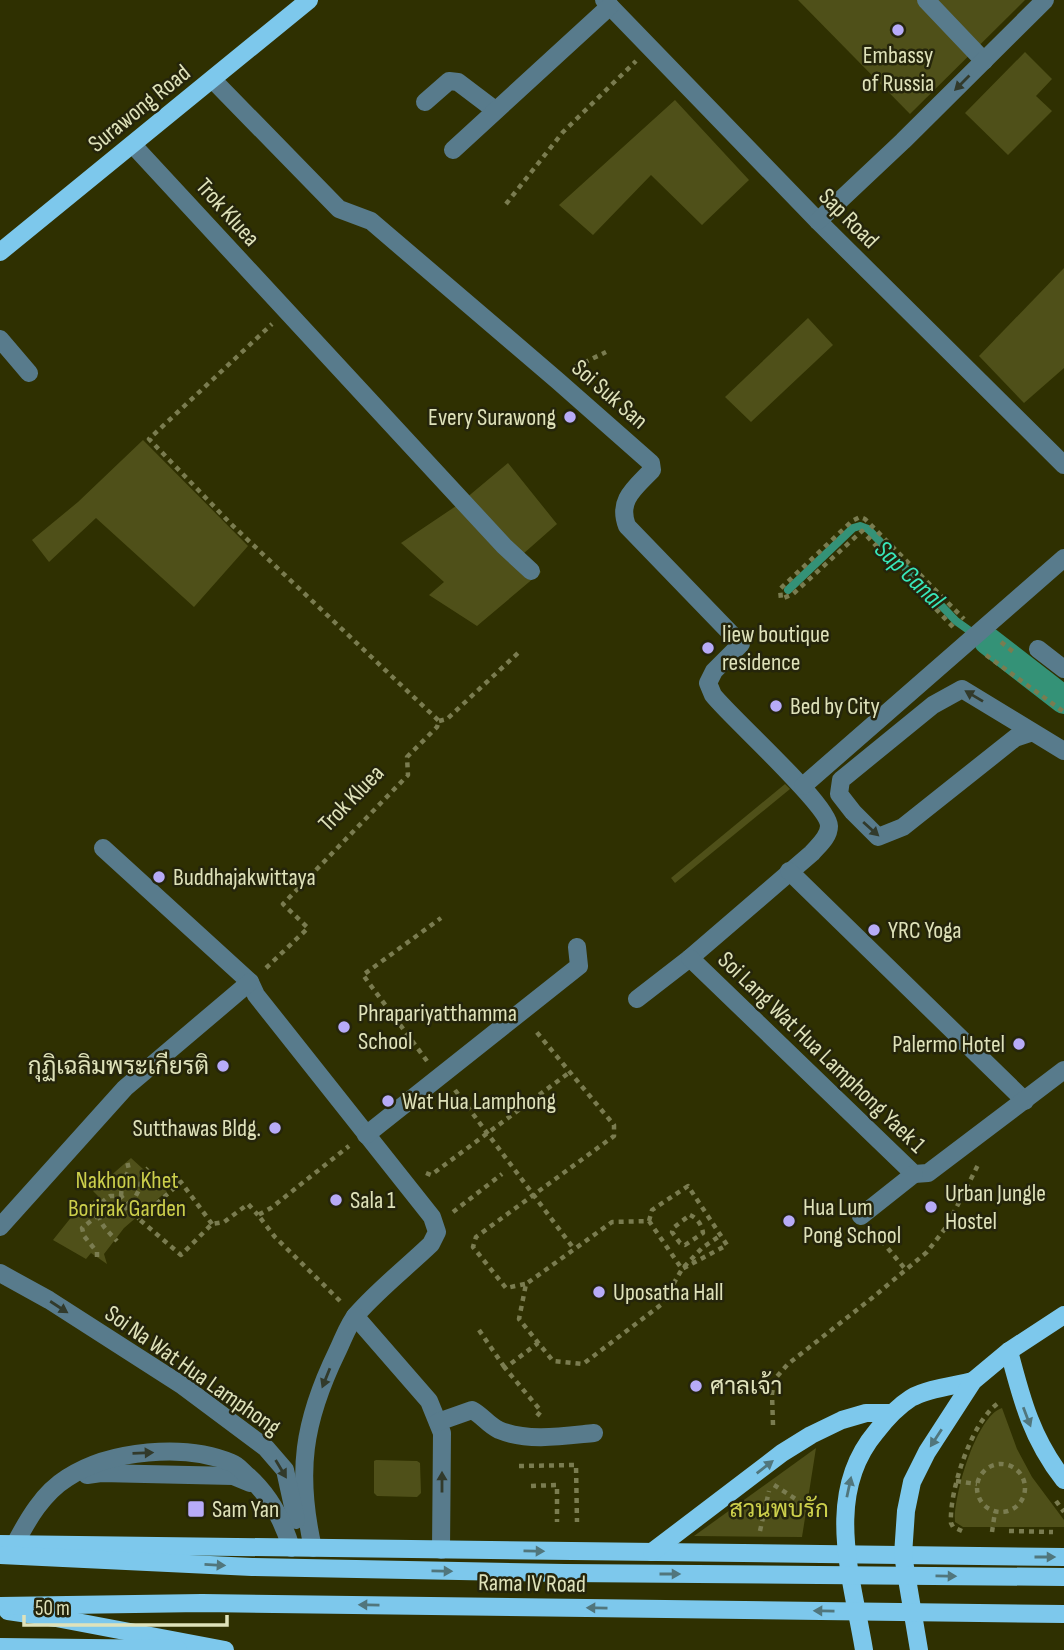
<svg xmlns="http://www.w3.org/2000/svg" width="1064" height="1650" font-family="'Sofia Sans Condensed',Sarabun,sans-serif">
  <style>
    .green { fill: #4f5019 }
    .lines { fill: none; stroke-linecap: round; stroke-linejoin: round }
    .stream { stroke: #349277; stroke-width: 8 }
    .canal { stroke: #349277; stroke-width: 28 }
    .path { stroke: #7a7c50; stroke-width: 4.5; stroke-dasharray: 5 5; stroke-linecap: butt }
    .minor { stroke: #587b8c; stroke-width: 18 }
    .major { stroke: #7dc8ec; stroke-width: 18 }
    .major-bridge { stroke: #7dc8ec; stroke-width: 18 }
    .oneway { fill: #323a2b }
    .oneway2 { fill: #51767c }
    .poi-dot { fill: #b7abf8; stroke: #25250b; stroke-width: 2.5 }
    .labels { text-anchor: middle; stroke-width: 5; stroke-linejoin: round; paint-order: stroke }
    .poi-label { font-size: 24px; fill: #dfe2ba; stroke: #25250b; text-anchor: start }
    .street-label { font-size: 24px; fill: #dfe2ba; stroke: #25250b }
    .park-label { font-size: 24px; fill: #cccf4b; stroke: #25250b }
    .water-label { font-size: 26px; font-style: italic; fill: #38e7ba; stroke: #25250b }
  </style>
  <rect width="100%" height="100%" fill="#2f3001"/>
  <!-- green -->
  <g class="green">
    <polygon points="798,0 1025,0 910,114"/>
    <polygon points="1025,52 1052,79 1036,96 1052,111 1008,155 965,113"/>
    <polygon points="675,100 749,180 702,225 651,175 593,235 559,205"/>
    <polygon points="1064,268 1064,368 1024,403 979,356"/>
    <polygon points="808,318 833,345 751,422 725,397"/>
    <polygon points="143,440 248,546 194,607 96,518 49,562 32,540 78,502"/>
    <polygon points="508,463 557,524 523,554 541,572 477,626 429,595 444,582 401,543 459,504"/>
    <polygon points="785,784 790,789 675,883 671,878"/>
    <polygon points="131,1158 167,1191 124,1228 104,1254 107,1264 91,1253 86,1259 53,1240 81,1205 87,1208 98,1196 93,1191"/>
    <path d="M1002,1408L1017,1449L1032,1477L1064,1520V1527H963L955,1522C953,1497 976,1416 1002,1408Z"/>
    <polygon points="816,1448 802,1537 694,1536"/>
    <polygon points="376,1460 417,1461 420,1463 421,1493 417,1497 377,1496 374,1493 374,1461"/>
  </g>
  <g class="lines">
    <!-- stream -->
    <polyline class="stream" points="788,590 853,528 860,526 868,529 956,621 970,631"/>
    <!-- canal -->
    <polyline class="canal" points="988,641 1064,700"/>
    <!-- path -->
    <g class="path">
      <polyline points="506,204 563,132 636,61"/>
      <polyline points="575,367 606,352"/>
      <polyline points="953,627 862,531 793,594 781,599 780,589 852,521 860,517 865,519 964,619"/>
      <polyline points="1001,642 1016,654"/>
      <polyline points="986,655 1064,712"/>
      <polyline points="439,721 447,719 518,653"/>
      <polyline points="266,968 308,928 283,904 408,775 407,757 437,727 439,721 231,524 149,439 272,324"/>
      <polyline points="427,1061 363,975 441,918"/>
      <polyline points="455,1090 574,1249"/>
      <polyline points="426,1173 431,1175 570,1072"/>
      <polyline points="121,1196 122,1183 129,1170 127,1161"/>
      <polyline points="93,1202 98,1205 110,1196 121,1196 139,1219"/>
      <path d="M98,1205C97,1223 106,1229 117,1241"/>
      <polyline points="453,1212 502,1174"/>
      <path d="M690,1215C697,1218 702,1225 703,1233L685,1245L680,1243L672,1232L673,1228Z"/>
      <polyline points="649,1221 652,1210 688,1186 727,1245 682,1269 649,1221 612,1222 526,1284 519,1319 553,1361 583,1364 662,1304 682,1269 702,1248 721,1235"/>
      <polyline points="212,1224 181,1182 139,1219 181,1255 212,1224 224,1222 248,1204 258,1215"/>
      <polyline points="875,1233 906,1270"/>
      <polyline points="97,1257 97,1252 84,1236 82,1228 97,1216 130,1207 140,1188 142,1174 148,1168"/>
      <polyline points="525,1284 506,1288 473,1247 476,1237 614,1136 614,1125 534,1029"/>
      <polyline points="340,1301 275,1237 258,1215 271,1208 349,1146"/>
      <polyline points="479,1330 505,1368"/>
      <polyline points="537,1416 541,1411 505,1368 538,1343"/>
      <polyline points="773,1425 772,1394 774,1380 788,1364 872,1298 927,1252 947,1226 979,1163"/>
      <circle cx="1001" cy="1488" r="24"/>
      <polyline points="519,1466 576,1465 577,1522"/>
      <polyline points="956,1481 977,1484"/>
      <polyline points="774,1485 814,1511"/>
      <polyline points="531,1486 557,1485 557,1522"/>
      <polyline points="1056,1501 1064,1512"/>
      <polyline points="760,1531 769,1491"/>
      <path d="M962,1531L953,1527L951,1523C949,1491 972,1419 1000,1402"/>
      <polyline points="1009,1531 1053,1532"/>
      <polyline points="992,1532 995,1512"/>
    </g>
    <!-- minor -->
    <g class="minor">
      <polyline points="604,0 818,221 1064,465"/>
      <polyline points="926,0 984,61"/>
      <path d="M213,80L339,209L371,221L558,381L651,463L652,470C635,488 617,500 627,526L741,644L714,671L708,683L713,695C731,718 829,805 829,826C829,837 819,845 812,853L690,958L637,999"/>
      <polyline points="425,102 449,81 458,82 495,110"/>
      <polyline points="133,145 504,546 531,571"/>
      <polyline points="453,150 610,6"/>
      <polyline points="818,221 903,141 1045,0"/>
      <polyline points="0,339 29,373"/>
      <polyline points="1038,649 1064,669"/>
      <polyline points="1033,732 1015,738 903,827 878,837 853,812 839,794 841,780 933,705 962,689 1064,751"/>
      <polyline points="803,786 1064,558"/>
      <path d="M103,848L250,982L256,995L432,1217L437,1232L431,1244C407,1267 379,1289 357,1314C348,1324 343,1340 337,1352C303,1422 296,1473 313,1548"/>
      <polyline points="789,871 1025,1101"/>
      <polyline points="690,958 914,1174 928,1173 1064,1070"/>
      <polyline points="366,1135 579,966 577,947"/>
      <polyline points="861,1216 914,1174"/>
      <polyline points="0,1227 125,1088 250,982"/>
      <polyline points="0,1273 49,1300 183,1386 266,1448 285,1470 296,1520"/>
      <polyline points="355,1316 429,1401 442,1433 441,1550"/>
      <path d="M438,1422L472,1410C482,1415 488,1425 499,1430C528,1442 564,1436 594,1433"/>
      <polyline points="87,1475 101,1473 233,1476 250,1483"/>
      <path d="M15,1544C28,1519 43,1493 67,1478C110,1450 185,1443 232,1463C238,1465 243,1472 248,1476C270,1496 283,1520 291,1548"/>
    </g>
    <!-- major -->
    <g class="major">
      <polyline points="0,252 309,0"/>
      <path d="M1009,1351C1022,1401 1032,1439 1064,1480"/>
      <polyline points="0,1544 1064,1557"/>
      <polyline points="652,1552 782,1453 811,1435 842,1420 866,1413 891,1413"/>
      <polyline points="8,1611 56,1618 225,1650"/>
      <polyline points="0,1647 178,1649"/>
      <path d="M864,1650C852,1577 823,1495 876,1432C886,1419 897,1407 911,1398C929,1388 954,1386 973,1381"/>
      <polyline points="919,1650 903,1555 906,1511 912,1482 927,1452 973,1381 1009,1351 1064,1315"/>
    </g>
    <!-- major-bridge -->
    <g class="major-bridge">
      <polyline points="0,1555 252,1567 565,1573 1064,1577"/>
      <polyline points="0,1606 202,1603 1064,1614"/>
    </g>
  </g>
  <!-- one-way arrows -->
  <defs><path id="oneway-solid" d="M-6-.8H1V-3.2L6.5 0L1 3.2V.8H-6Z" transform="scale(1.75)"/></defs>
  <g class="oneway">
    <use href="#oneway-solid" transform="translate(962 83) rotate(135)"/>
    <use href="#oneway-solid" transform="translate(974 696) rotate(-149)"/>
    <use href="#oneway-solid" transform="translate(871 829) rotate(42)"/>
    <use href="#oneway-solid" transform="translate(59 1307) rotate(33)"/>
    <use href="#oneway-solid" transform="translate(326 1378) rotate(112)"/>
    <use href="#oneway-solid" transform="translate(143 1453) rotate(-2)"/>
    <use href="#oneway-solid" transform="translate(281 1469) rotate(59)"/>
    <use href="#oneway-solid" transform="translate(442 1482) rotate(-90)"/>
  </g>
  <g class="oneway2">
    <use href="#oneway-solid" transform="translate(1027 1417) rotate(69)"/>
    <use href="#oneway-solid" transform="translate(936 1438) rotate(123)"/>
    <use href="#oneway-solid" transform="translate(765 1467) rotate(-38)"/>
    <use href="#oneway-solid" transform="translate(849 1487) rotate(-78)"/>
    <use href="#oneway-solid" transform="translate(534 1551) rotate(1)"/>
    <use href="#oneway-solid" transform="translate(1045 1557)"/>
    <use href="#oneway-solid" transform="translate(215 1565) rotate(3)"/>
    <use href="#oneway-solid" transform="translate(442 1571) rotate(1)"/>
    <use href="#oneway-solid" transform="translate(670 1574)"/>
    <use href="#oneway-solid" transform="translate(946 1576) rotate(1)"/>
    <use href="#oneway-solid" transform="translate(369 1605) rotate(-179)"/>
    <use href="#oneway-solid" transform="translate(597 1608) rotate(-179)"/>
    <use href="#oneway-solid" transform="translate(824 1611) rotate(-179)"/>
  </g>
  <!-- markers -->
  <g class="poi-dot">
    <circle cx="898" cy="30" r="7"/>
    <circle cx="570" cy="417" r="7"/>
    <circle cx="708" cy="648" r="7"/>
    <circle cx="776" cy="706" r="7"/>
    <circle cx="159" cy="877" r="7"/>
    <circle cx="874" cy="930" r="7"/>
    <circle cx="344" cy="1027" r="7"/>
    <circle cx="1019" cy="1044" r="7"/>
    <circle cx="223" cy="1066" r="7"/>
    <circle cx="388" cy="1101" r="7"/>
    <circle cx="275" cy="1128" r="7"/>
    <circle cx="336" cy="1200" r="7"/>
    <circle cx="931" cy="1207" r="7"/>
    <circle cx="789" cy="1221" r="7"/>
    <circle cx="599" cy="1292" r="7"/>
    <circle cx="696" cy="1386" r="7"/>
    <rect x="187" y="1500" width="18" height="18" rx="3.5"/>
  </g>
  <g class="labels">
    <!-- poi labels -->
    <g class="poi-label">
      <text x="898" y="63" text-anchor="middle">Embassy<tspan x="898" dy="28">of Russia</tspan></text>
      <text x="556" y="425" text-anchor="end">Every Surawong</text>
      <text x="722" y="642">liew boutique<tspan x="722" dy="28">residence</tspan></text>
      <text x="790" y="714">Bed by City</text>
      <text x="173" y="885">Buddhajakwittaya</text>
      <text x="888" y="938">YRC Yoga</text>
      <text x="358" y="1021">Phrapariyatthamma<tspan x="358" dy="28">School</tspan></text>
      <text x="1005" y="1052" text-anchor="end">Palermo Hotel</text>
      <text x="209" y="1074" text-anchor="end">กุฏิเฉลิมพระเกียรติ</text>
      <text x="402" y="1109">Wat Hua Lamphong</text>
      <text x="261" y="1136" text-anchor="end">Sutthawas Bldg.</text>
      <text x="945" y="1201">Urban Jungle<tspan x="945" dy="28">Hostel</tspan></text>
      <text x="350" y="1208">Sala 1</text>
      <text x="803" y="1215">Hua Lum<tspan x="803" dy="28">Pong School</tspan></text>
      <text x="613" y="1300">Uposatha Hall</text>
      <text x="710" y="1394">ศาลเจ้า</text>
      <text x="212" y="1517">Sam Yan</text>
    </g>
    <!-- street labels -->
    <g class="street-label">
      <text transform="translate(139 108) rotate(-39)" y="8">Surawong Road</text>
      <text transform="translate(228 212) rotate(48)" y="8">Trok Kluea</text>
      <text transform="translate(849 218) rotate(45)" y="8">Sap Road</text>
      <text transform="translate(610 394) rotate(41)" y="8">Soi Suk San</text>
      <text transform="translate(351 798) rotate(-46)" y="8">Trok Kluea</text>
      <text transform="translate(822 1052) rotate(44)" y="8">Soi Lang Wat Hua Lamphong Yaek 1</text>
      <text transform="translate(193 1370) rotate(35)" y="8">Soi Na Wat Hua Lamphong</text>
      <text transform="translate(532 1583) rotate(1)" y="8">Rama IV Road</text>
    </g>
    <!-- park labels -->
    <g class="park-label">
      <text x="127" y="1188">Nakhon Khet<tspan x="127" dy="28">Borirak Garden</tspan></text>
      <text x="779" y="1517">สวนพบรัก</text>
    </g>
    <!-- water labels -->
    <g class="water-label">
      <text transform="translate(910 574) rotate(44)" y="9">Sap Canal</text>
    </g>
  </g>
  <!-- scale -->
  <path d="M24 1615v10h203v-10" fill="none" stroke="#dfe2ba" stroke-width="3.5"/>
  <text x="35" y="1615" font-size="21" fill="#dfe2ba" stroke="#25250b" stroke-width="5" paint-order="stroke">50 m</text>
</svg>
